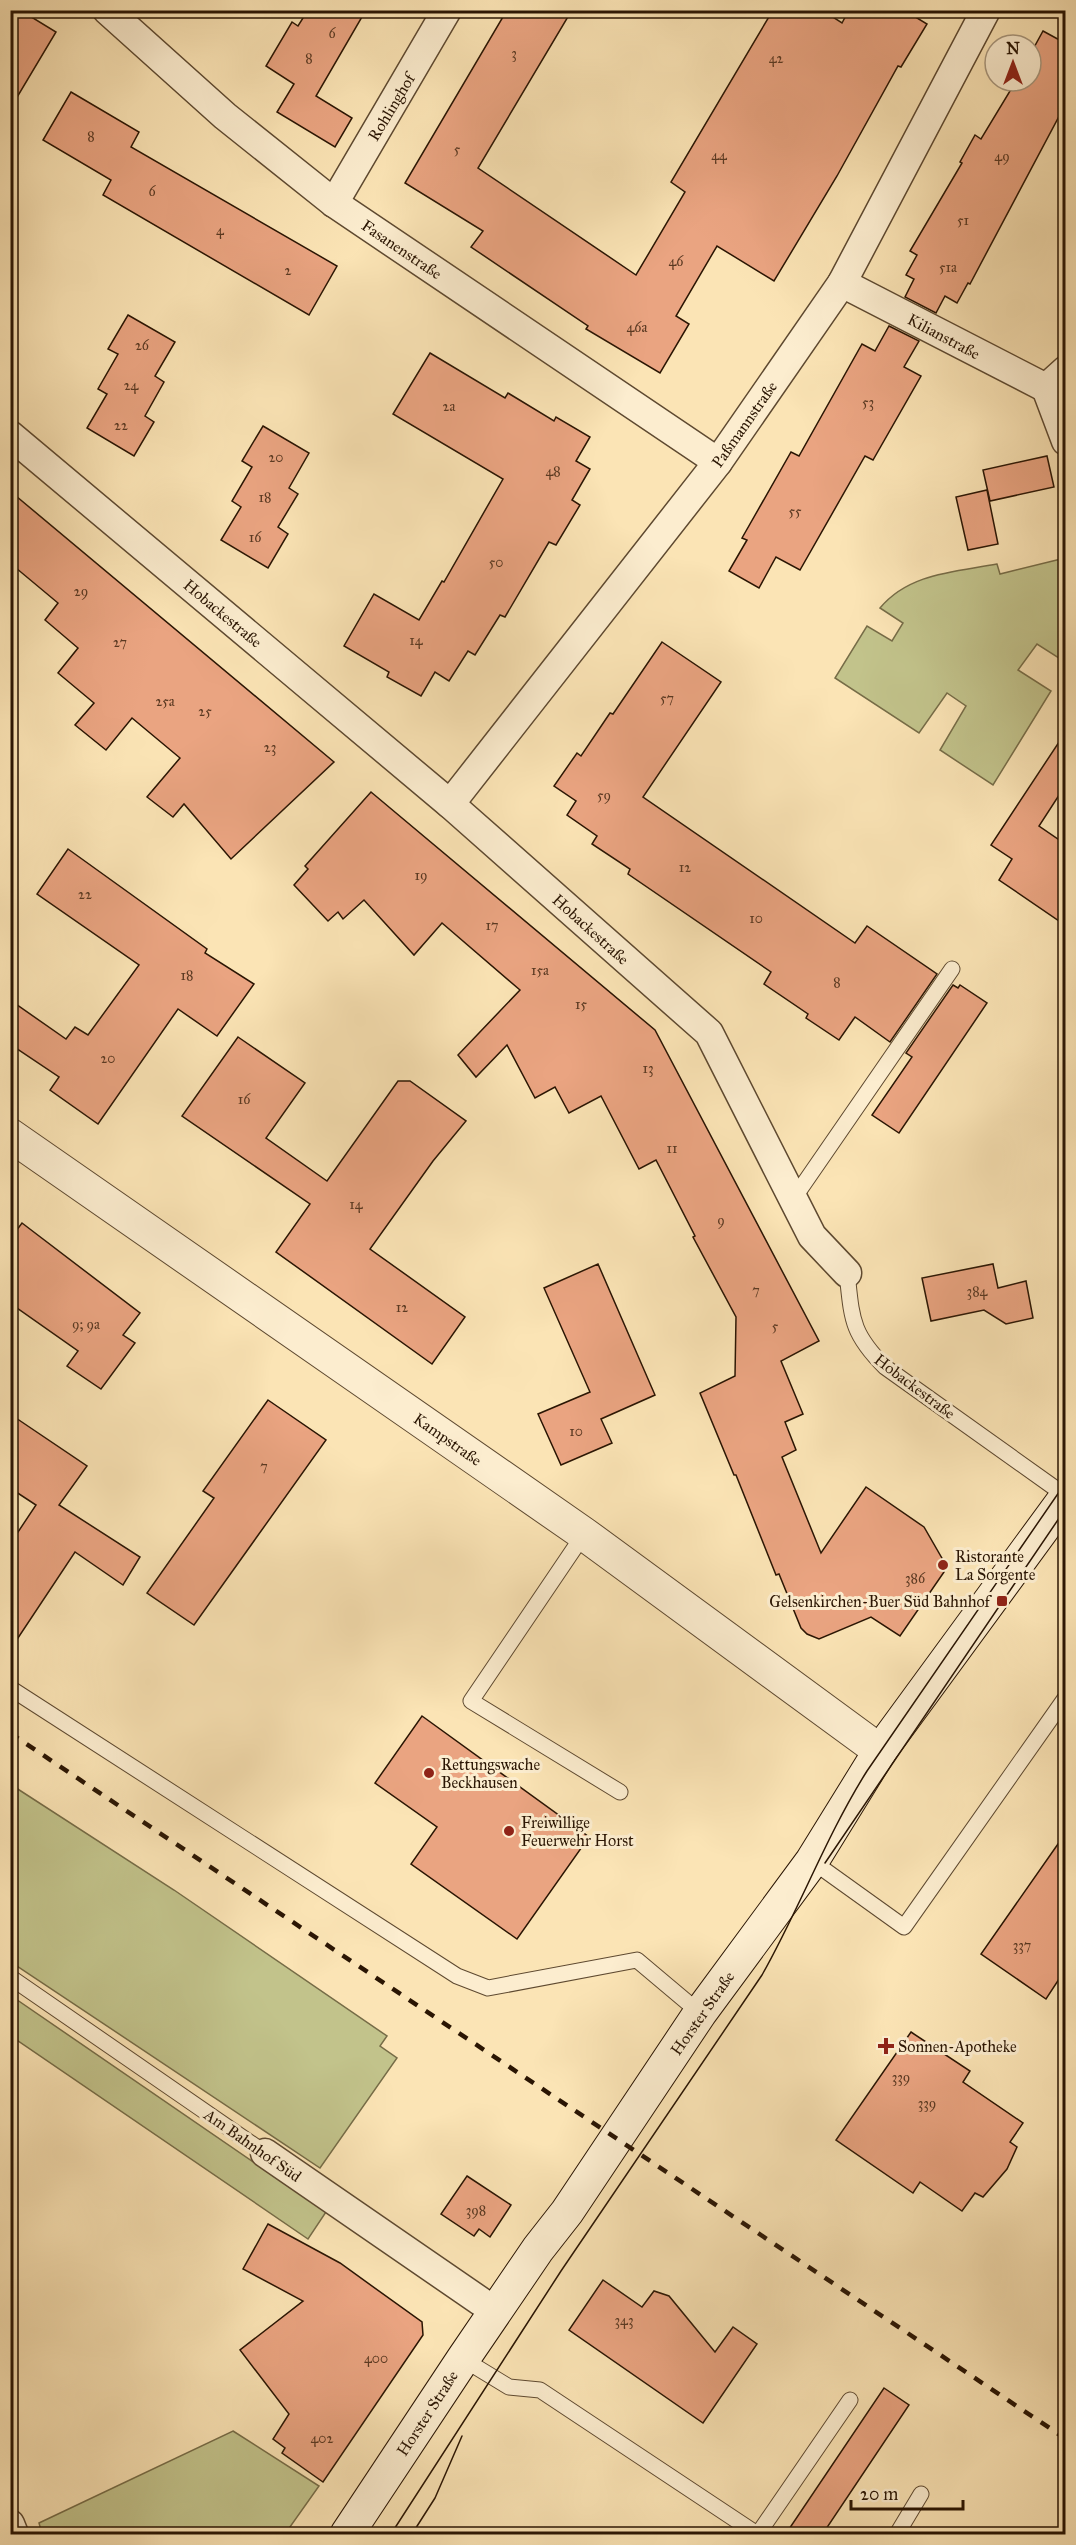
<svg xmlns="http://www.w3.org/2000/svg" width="1076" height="2545" font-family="'IM FELL Great Primer',serif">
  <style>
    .green { fill: #c2c38b; stroke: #766c47; stroke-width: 1.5 }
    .building { fill: #eaa481; stroke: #2a1503; stroke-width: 1.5 }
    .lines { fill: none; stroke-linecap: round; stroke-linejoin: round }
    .service-casing { stroke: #5e4930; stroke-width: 17 }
    .minor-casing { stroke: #5e4930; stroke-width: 31 }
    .tertiary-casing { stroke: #5e4930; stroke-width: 35 }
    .secondary-casing { stroke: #2a1503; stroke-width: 35 }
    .service { stroke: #fcedcf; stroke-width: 15 }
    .minor { stroke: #fcedcf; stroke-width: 28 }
    .tertiary { stroke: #fcedcf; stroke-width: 33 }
    .secondary { stroke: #fcedcf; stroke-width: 33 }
    .tram { stroke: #2a1503; stroke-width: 1.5 }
    .rail { stroke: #2a1503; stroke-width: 4.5; stroke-dasharray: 10 10; stroke-linecap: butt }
    .poi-dot { fill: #8f2418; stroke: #fcedcf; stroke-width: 2 }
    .labels { text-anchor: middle; stroke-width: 6; stroke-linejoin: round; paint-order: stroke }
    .number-label { font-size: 14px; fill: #5a3922 }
    .street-label { font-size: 16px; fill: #2a1503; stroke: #fcedcf }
    .poi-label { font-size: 16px; fill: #2a1503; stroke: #fcedcf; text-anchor: start }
  </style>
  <rect width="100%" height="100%" fill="#fbe4b5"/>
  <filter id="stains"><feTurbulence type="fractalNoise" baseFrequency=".00333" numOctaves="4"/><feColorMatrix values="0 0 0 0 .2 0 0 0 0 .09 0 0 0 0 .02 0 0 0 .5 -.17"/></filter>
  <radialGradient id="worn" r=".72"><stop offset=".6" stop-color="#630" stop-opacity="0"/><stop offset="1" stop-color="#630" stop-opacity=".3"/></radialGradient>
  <!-- green -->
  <g class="green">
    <path d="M1065,558V574L1060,576L1065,595V662L1037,644L1018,670L1051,691L993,785L940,750L966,706L947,693L919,733L835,678L867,626L892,641L903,623L880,608C909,573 955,572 997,564L1000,574Z"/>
    <polygon points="10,1784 174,1890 387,2036 380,2046 397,2058 320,2168 11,1962"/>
    <polygon points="10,1995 326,2212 308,2239 11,2036"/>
    <polygon points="233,2431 319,2486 285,2534 42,2534 39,2523"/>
  </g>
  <!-- building -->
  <g class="building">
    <polygon points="10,10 20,10 56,32 10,109"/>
    <polygon points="308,10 366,10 316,96 352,118 335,147 277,112 294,84 266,66 292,22 298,26"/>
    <polygon points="507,10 572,10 478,168 636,275 685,192 671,182 773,10 822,10 842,23 849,10 904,10 927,24 901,67 898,66 837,176 774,281 717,246 676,316 689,324 660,373 586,329 588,326 471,247 483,231 405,183"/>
    <polygon points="1043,31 1065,43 1065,105 970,284 968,283 957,303 945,296 936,313 905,297 914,279 906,275 917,255 910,251 962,163 960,162 975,135 981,139 1016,81 1031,81 1031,53"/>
    <polygon points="71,92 139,132 131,147 337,266 309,315 103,195 111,180 43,140"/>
    <polygon points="128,315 175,342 155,376 164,382 145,416 154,422 134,456 87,428 107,394 98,389 118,354 108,349"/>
    <polygon points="889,326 919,341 904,367 921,376 873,460 865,456 800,570 776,557 759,588 729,571 747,540 742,538 791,452 799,456 862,344 875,351"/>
    <polygon points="430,353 505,398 508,393 554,421 556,417 590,437 576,461 590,469 572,500 580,505 556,545 549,542 505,617 500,615 475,655 468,651 449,681 435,672 421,696 387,677 389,672 344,646 374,594 419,620 442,581 444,582 503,479 393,414"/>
    <polygon points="263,426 309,453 289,488 298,494 278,527 288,534 268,568 221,540 241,507 232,501 252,467 242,461"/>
    <polygon points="1047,456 1054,487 990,501 983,470"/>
    <polygon points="987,490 998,544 968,550 956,497"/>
    <polygon points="10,491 334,762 231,859 184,804 173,817 147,797 180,758 132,718 106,750 75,725 94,703 58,673 78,648 45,620 58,603 10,563"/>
    <polygon points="662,642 721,682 643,797 855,943 867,926 937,974 890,1042 855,1017 839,1040 806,1018 808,1014 764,984 771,972 628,874 630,869 592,844 597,836 567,815 576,801 554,786 577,753 581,756 610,713 613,714"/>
    <polygon points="1065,733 1065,786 1039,826 1065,844 1065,925 999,880 1012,859 991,845"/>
    <polygon points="371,792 655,1030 819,1341 781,1361 803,1414 785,1422 796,1450 782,1457 821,1553 866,1487 924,1527 943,1560 944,1572 900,1636 871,1617 819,1639 807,1634 801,1628 779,1574 776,1575 736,1475 734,1475 700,1393 735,1376 736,1317 693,1237 695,1236 656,1160 639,1169 601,1096 569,1113 555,1087 535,1098 507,1045 476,1077 458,1055 520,990 442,923 414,955 364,900 343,919 338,912 328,921 294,885 308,869 305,866"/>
    <polygon points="68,849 207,949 205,953 254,984 217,1036 178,1009 98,1124 50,1090 59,1077 10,1044 10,1000 66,1039 75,1027 88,1035 139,965 37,894"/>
    <polygon points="953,985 958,988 960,985 987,1003 899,1133 872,1115 912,1057 906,1053"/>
    <polygon points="238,1037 305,1083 266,1138 327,1181 398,1081 410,1081 466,1121 433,1161 370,1249 465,1317 432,1364 276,1252 310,1204 182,1116"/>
    <polygon points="22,1223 140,1313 123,1335 135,1343 101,1389 67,1366 78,1351 10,1303 10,1239"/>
    <polygon points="598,1264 655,1395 601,1419 612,1443 561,1465 538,1414 590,1392 544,1288"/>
    <polygon points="993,1264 998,1288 1026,1281 1033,1318 1006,1324 984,1310 931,1321 922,1278"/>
    <polygon points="268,1400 326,1440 194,1625 147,1593 214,1498 203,1491"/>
    <polygon points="10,1414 87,1466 59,1505 140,1557 123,1585 75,1552 10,1650 10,1544 36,1505 10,1488"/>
    <polygon points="422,1716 589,1837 517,1939 411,1864 437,1827 375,1783"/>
    <polygon points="1065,1834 1065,1970 1046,1999 981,1954"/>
    <polygon points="911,2032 970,2071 963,2082 1023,2123 1010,2142 1017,2147 1007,2169 983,2197 975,2193 962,2211 920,2182 913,2193 836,2140"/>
    <polygon points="467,2176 511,2205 490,2237 479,2229 474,2236 441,2214"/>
    <polygon points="268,2224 340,2263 422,2322 423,2335 323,2482 282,2453 285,2448 273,2439 289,2414 240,2350 303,2301 243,2269"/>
    <polygon points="603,2280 642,2307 654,2291 669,2296 715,2352 733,2327 757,2344 703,2423 569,2330"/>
    <polygon points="884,2388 909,2405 822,2535 785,2535"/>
  </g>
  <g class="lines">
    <!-- service casing -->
    <g class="service-casing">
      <g id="service">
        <polyline points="794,1198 952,969"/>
        <path d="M847,1273C852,1319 851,1333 885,1367L1066,1496"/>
        <polyline points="584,1534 471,1701 620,1792"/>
        <polyline points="10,1688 457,1976 488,1988 637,1960 700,2013"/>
        <polyline points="812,1861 904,1927 1066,1697"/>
        <polyline points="10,1977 265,2153"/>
        <polyline points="463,2359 509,2387 540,2390 757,2534"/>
        <polyline points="758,2534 850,2400"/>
        <polyline points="897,2534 921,2494"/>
      </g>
    </g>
    <!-- minor casing -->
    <g class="minor-casing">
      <g id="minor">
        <polyline points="107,10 225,116 334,203 718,462"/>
        <polyline points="334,203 447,10"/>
        <polyline points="842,283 1046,388 1066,370"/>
        <polyline points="1046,388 1066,441"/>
        <polyline points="10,435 450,804 709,1033 812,1236 847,1273"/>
        <polyline points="450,804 718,462 842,283 986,10"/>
        <polyline points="265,2153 496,2312"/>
        <polyline points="10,2524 14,2534"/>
      </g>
    </g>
    <!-- tertiary casing -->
    <g class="tertiary-casing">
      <polyline id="tertiary" points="10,1135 584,1534 880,1751"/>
    </g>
    <!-- secondary casing -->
    <g class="secondary-casing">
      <polyline id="secondary" points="347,2534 463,2359 538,2249 567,2212 700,2013 812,1861 880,1751 1066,1497"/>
    </g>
    <!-- service -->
    <use href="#service" class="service"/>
    <!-- minor -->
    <use href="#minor" class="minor"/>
    <!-- tertiary -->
    <use href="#tertiary" class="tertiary"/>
    <!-- secondary -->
    <use href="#secondary" class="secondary"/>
    <!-- tram -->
    <g class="tram">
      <polyline points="825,1863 1066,1508"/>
      <path d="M391,2534L561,2271L762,1975C800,1908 826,1836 867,1771L1066,1482"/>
      <polyline points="412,2534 435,2498 462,2436"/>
    </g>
    <!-- rail -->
    <polyline class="rail" points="10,1733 1066,2439"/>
  </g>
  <!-- markers -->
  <g class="poi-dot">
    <circle cx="943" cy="1565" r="6"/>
    <rect x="996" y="1595" width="12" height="12" rx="3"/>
    <circle cx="429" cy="1773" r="6"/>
    <circle cx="509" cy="1831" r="6"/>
    <path d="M883 2037h6v6h6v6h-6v6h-6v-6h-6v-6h6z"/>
  </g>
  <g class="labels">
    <!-- number labels -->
    <g class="number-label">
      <text x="332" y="38">6</text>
      <text x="514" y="58">3</text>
      <text x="309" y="63">8</text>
      <text x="776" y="63">42</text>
      <text x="91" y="141">8</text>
      <text x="457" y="154">5</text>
      <text x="719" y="160">44</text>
      <text x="1002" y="161">49</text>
      <text x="152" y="196">6</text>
      <text x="963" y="225">51</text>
      <text x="220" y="235">4</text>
      <text x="676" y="266">46</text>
      <text x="948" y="272">51a</text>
      <text x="288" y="275">2</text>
      <text x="637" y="332">46a</text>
      <text x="142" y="350">26</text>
      <text x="131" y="390">24</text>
      <text x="868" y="407">53</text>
      <text x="449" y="411">2a</text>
      <text x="121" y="430">22</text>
      <text x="276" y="462">20</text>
      <text x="553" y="476">48</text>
      <text x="265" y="502">18</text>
      <text x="795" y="516">55</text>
      <text x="255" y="542">16</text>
      <text x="496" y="567">50</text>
      <text x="81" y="596">29</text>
      <text x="416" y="645">14</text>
      <text x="120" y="647">27</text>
      <text x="667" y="703">57</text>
      <text x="165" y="706">25a</text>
      <text x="205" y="716">25</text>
      <text x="270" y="752">23</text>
      <text x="604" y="800">59</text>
      <text x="685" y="872">12</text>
      <text x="421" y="880">19</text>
      <text x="85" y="899">22</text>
      <text x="756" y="923">10</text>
      <text x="492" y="930">17</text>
      <text x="540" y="975">15a</text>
      <text x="187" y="980">18</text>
      <text x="837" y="987">8</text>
      <text x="581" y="1009">15</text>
      <text x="108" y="1063">20</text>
      <text x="648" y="1073">13</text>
      <text x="244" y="1104">16</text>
      <text x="672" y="1153">11</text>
      <text x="356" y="1209">14</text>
      <text x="721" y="1225">9</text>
      <text x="756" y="1295">7</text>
      <text x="977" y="1296">384</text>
      <text x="402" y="1312">12</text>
      <text x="86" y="1329">9; 9a</text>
      <text x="775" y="1331">5</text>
      <text x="576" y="1436">10</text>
      <text x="264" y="1471">7</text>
      <text x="915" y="1583">386</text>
      <text x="1022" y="1950">337</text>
      <text x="901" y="2082">339</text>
      <text x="927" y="2108">339</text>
      <text x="476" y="2215">398</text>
      <text x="624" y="2325">343</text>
      <text x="376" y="2363">400</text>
      <text x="322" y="2443">402</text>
    </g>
    <!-- street labels -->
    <g class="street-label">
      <text transform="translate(391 107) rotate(-59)" y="6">Rohlinghof</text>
      <text transform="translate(402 249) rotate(34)" y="6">Fasanenstraße</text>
      <text transform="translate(944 336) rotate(28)" y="6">Kilianstraße</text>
      <text transform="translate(744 424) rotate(-55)" y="6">Paßmannstraße</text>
      <text transform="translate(223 613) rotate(40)" y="6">Hobackestraße</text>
      <text transform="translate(591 929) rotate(42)" y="6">Hobackestraße</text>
      <text transform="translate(915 1386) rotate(37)" y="6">Hobackestraße</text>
      <text transform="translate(448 1439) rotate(35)" y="6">Kampstraße</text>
      <text transform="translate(702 2013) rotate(-55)" y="6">Horster Straße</text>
      <text transform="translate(253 2145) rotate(35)" y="6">Am Bahnhof Süd</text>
      <text transform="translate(427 2413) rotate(-57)" y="6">Horster Straße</text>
    </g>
    <!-- poi labels -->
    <g class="poi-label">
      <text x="955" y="1562">Ristorante<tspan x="955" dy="18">La Sorgente</tspan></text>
      <text x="990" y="1607" text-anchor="end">Gelsenkirchen-Buer Süd Bahnhof</text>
      <text x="441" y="1770">Rettungswache<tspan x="441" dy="18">Beckhausen</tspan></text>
      <text x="521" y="1828">Freiwillige<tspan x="521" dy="18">Feuerwehr Horst</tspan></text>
      <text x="898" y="2052">Sonnen-Apotheke</text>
    </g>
  </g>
  <!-- margin -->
  <rect width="1076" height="2545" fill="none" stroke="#fbe4b5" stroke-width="36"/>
  <rect x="12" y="12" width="1052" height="2521" fill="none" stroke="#2a1503" stroke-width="3"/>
  <rect x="18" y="18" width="1040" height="2509" fill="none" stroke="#2a1503" stroke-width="1.5"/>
  <!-- north arrow -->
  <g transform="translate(1013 63)"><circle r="28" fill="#fcedcf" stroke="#a8977d" stroke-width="1.5"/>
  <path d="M0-4.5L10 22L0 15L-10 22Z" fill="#8f2418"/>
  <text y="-9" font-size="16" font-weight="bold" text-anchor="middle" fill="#2a1503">N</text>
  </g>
  <!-- scale -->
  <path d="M851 2500v9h112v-9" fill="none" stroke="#2a1503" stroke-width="3"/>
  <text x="860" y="2500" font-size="18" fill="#2a1503" stroke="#fcedcf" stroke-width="4.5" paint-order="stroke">20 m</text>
  <rect width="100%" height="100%" filter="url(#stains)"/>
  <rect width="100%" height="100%" fill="url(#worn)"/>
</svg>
